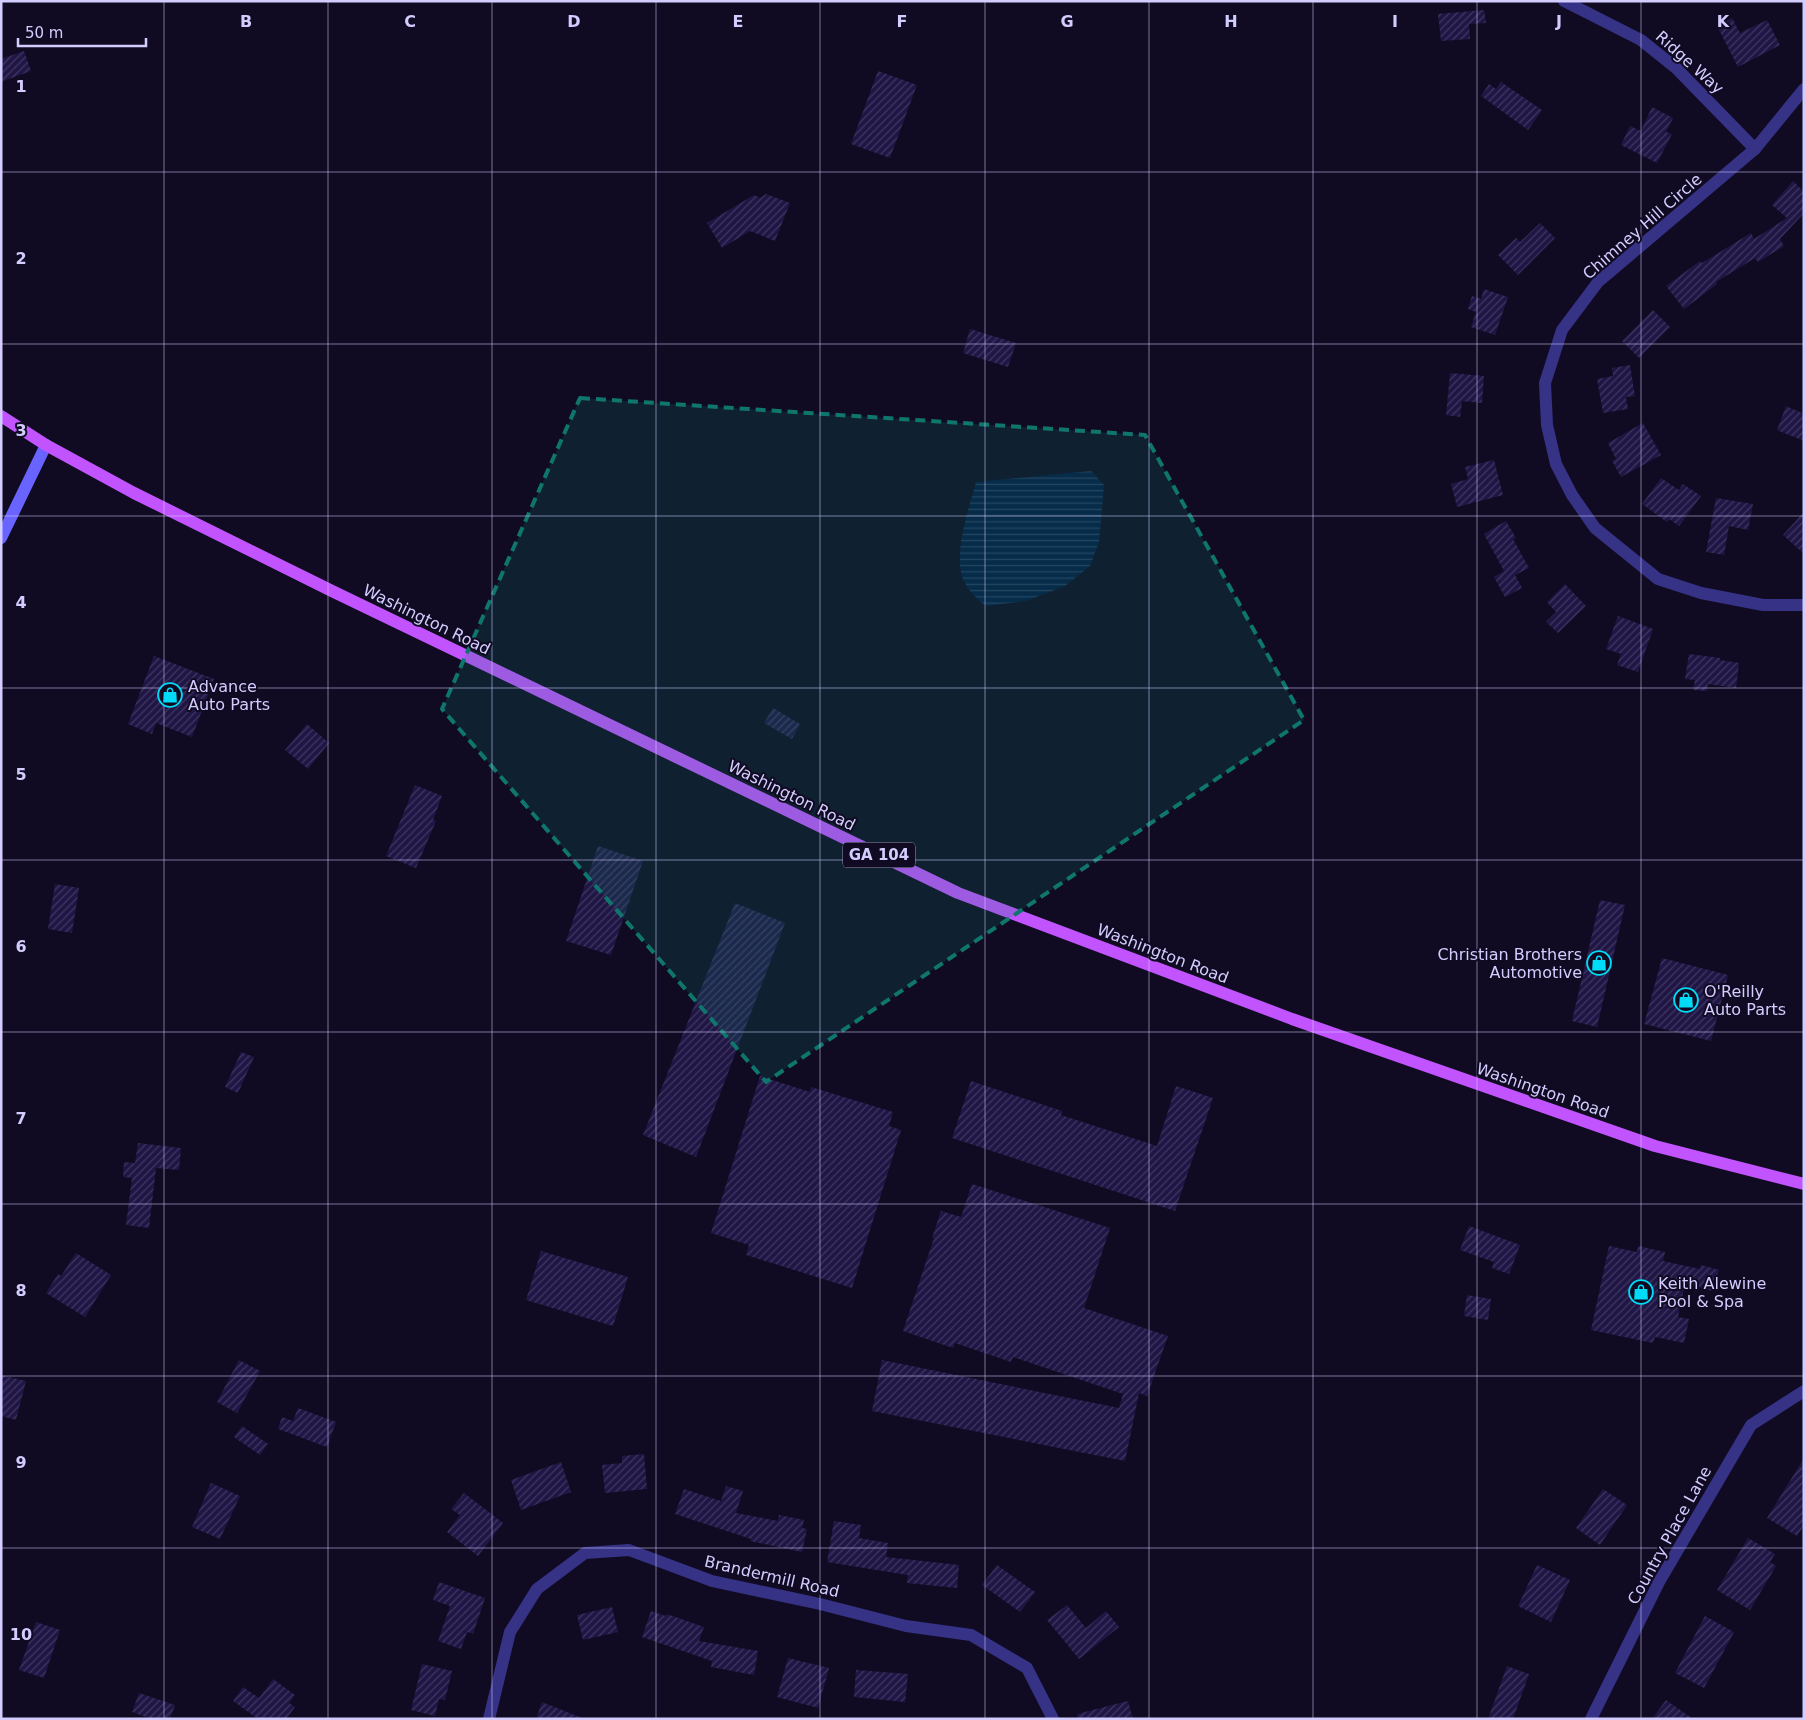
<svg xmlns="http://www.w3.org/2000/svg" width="1805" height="1720" font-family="'DejaVu Sans',sans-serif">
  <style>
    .water { fill: url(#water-rules) }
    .building { fill: url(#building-hatch) }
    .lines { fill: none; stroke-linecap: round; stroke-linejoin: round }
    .street { stroke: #363286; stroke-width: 12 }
    .secondary { stroke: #6964ff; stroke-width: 12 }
    .primary { stroke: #c154ff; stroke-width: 12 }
    .marked { fill: #0f766e; fill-opacity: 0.2; stroke: #0f766e; stroke-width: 4; stroke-dasharray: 10 6; stroke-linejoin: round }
    .grid { fill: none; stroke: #d3cdff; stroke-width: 1; stroke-opacity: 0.55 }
    .labels { text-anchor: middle; stroke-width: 4; stroke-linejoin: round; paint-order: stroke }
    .shield { fill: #100b22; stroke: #9893bd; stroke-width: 1 }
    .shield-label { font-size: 15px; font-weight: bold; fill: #d3cdff }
    .street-label { font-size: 16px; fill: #d3cdff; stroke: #100b22 }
    .poi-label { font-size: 16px; fill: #d3cdff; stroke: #100b22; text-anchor: start }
    .grid-label { font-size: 16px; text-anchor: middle; font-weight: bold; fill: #d3cdff; stroke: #100b22; stroke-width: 4; stroke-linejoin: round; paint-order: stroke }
  </style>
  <defs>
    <pattern id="water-rules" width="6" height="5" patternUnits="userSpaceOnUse" patternTransform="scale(1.25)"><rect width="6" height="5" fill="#051a42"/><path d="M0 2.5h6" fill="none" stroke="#293a5e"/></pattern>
    <pattern id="building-hatch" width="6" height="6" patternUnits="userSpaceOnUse" patternTransform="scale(1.25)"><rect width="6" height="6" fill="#201645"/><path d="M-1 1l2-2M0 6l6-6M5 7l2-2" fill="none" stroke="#403761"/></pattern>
  </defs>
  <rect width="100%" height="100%" fill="#100b22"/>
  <!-- water -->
  <path class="water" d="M1091,471L1104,485L1099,542L1090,566L1065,586L1026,601L986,606C976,599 963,585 961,572C956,545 969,508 976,482Z"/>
  <!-- building -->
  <g class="building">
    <polygon points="1484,10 1486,23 1469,24 1470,39 1441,41 1438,14"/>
    <polygon points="1732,18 1740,33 1767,20 1780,45 1738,67 1717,26"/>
    <polygon points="24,51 31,71 1,82 1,59"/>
    <polygon points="878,71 917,85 890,158 851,144"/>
    <polygon points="1501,82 1542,110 1528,130 1481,96 1489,84 1496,89"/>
    <polygon points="1652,107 1673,118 1666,132 1672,134 1657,163 1621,145 1630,126 1641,131"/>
    <polygon points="1793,181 1804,192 1804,213 1780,239 1784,246 1758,262 1755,258 1716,282 1717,284 1684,309 1666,286 1700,261 1702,263 1751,233 1754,239 1787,218 1772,205"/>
    <polygon points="766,194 790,203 775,241 750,231 722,248 707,223 754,195 760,198"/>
    <polygon points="1540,223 1555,238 1518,275 1498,255 1516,238 1520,242"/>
    <polygon points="1484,289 1508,297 1495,335 1471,327 1476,312 1468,309 1472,296 1481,299"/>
    <polygon points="1653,310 1670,327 1639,358 1622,341"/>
    <polygon points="970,329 1016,343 1008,367 963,353"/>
    <polygon points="1630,365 1635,396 1626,397 1628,409 1603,413 1597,379 1613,376 1612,368"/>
    <polygon points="1450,373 1484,376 1482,403 1462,401 1460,417 1446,415"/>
    <polygon points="1786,406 1804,414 1804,441 1777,430"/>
    <polygon points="1643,423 1661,455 1621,477 1612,461 1616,459 1608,443"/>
    <polygon points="1494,460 1503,495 1457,507 1451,484 1468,479 1465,467"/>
    <polygon points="1661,478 1679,490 1683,484 1701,496 1679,526 1669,519 1667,522 1642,504"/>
    <polygon points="1716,498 1753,504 1748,530 1729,526 1724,555 1706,552"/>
    <polygon points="1804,512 1804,554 1783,535"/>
    <polygon points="1506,521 1516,538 1513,539 1529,568 1515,575 1522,588 1505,597 1494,577 1504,571 1484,534"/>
    <polygon points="1565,584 1586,606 1558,633 1546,622 1556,612 1547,602"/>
    <polygon points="1618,616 1653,629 1638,672 1617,665 1621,654 1606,649"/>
    <polygon points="1689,654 1720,658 1720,660 1739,663 1736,688 1708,684 1707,691 1693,690 1695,680 1685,679"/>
    <polygon points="154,656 214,679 192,737 156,723 152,734 128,724"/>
    <polygon points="773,708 800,724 792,739 764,723"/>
    <polygon points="307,724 329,743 308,769 285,750"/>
    <polygon points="415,785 442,796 433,820 436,821 416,868 386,856"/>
    <polygon points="598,846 643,861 611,955 566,941"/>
    <polygon points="55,884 79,888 72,933 48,929"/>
    <polygon points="1600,900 1625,905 1597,1027 1572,1021"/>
    <polygon points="735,903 785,923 696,1157 643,1135"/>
    <polygon points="1662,958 1728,975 1711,1041 1644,1024"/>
    <polygon points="241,1052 254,1057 238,1093 225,1087"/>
    <polygon points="760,1076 810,1092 811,1087 893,1112 889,1126 901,1130 852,1288 746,1255 749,1245 711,1233"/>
    <polygon points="971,1081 1062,1111 1061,1115 1157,1146 1176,1086 1213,1098 1175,1211 952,1138"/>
    <polygon points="138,1143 181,1148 179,1170 156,1168 149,1228 126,1225 132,1178 123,1177 124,1162 135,1163"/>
    <polygon points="972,1184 1110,1228 1084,1308 1168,1336 1147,1396 1139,1393 1125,1461 872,1411 882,1360 1119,1408 1123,1394 1013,1357 1011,1362 955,1343 953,1348 903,1331 934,1238 932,1238 941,1211 961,1217"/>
    <polygon points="1469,1226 1520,1245 1509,1274 1492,1268 1494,1262 1460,1250"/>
    <polygon points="1609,1246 1637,1252 1638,1246 1665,1252 1663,1261 1700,1269 1701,1265 1719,1270 1712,1291 1685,1283 1678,1317 1689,1319 1684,1343 1655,1337 1653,1343 1591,1330"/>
    <polygon points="541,1251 628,1277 613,1326 526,1300"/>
    <polygon points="76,1253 111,1275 85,1317 46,1293 58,1274 61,1276"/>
    <polygon points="1467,1295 1491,1299 1488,1320 1464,1316"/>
    <polygon points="239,1360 260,1371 237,1413 217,1402"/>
    <polygon points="1,1375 26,1381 16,1420 1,1416"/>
    <polygon points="298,1408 336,1422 327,1447 278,1429 282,1417 293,1421"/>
    <polygon points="242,1426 268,1444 260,1455 234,1437"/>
    <polygon points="644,1454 647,1489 605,1493 602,1465 622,1463 622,1456"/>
    <polygon points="1804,1458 1804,1525 1797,1536 1767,1518"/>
    <polygon points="561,1462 571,1492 521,1510 511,1480"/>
    <polygon points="211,1483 240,1496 220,1539 192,1527"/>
    <polygon points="726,1486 743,1491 736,1513 778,1521 779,1515 804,1520 802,1528 807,1529 802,1552 750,1541 751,1539 675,1514 684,1489 721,1501"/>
    <polygon points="1603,1489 1627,1505 1600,1545 1576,1528"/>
    <polygon points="464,1493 503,1523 478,1556 447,1532 460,1515 451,1509"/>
    <polygon points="834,1521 861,1525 859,1538 888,1543 886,1557 959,1565 957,1588 907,1583 908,1575 827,1562"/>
    <polygon points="1748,1538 1775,1554 1770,1562 1776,1566 1750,1610 1717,1590"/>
    <polygon points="997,1565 1035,1592 1020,1612 982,1585"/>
    <polygon points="1537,1565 1570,1580 1551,1622 1518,1606"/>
    <polygon points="439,1582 485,1598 473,1634 467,1632 461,1649 438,1641 450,1606 433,1600"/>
    <polygon points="1067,1605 1086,1628 1106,1611 1119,1627 1079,1659 1047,1620"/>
    <polygon points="612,1607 618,1632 583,1640 577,1615"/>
    <polygon points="651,1611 666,1616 667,1614 704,1627 699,1641 758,1651 754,1675 711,1667 712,1661 642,1637"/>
    <polygon points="1705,1616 1734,1632 1704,1688 1675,1673"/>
    <polygon points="36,1622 60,1630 44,1678 19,1670"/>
    <polygon points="788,1658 829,1668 818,1708 777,1697"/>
    <polygon points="422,1664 452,1671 445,1700 439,1699 435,1716 411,1710"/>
    <polygon points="1507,1666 1529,1674 1513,1719 1488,1719"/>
    <polygon points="856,1670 908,1674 905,1702 854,1697"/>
    <polygon points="273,1679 295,1695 289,1703 295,1707 286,1719 258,1719 233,1701 243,1687 259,1698"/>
    <polygon points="139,1693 175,1705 170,1719 151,1719 132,1712"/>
    <polygon points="1666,1700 1693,1719 1652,1719"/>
    <polygon points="1128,1701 1133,1719 1078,1719 1077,1714"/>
    <polygon points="542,1702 582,1718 582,1719 536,1719"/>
  </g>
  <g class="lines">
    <!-- street -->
    <g class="street">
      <polyline points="1564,1 1641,40 1676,68 1755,149"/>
      <polyline points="1804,89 1755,149 1598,282 1562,330 1545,383 1547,425 1556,464 1572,495 1595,528 1658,579 1701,593 1763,605 1804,605"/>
      <polyline points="489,1719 510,1632 537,1589 585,1553 629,1550 712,1581 820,1604 906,1626 971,1635 1027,1668 1053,1719"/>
      <polyline points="1591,1719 1659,1582 1751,1425 1804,1391"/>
    </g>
    <!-- secondary -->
    <polyline class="secondary" points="1,538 46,445"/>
    <!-- primary -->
    <polyline class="primary" points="1,416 46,445 134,493 332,591 958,893 1292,1019 1655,1146 1804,1184"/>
  </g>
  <!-- marked area -->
  <path class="marked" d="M580,398L1145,435L1304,720L766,1082L442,709Z"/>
  <!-- grid -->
  <path class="grid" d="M164,1V1719M328,1V1719M492,1V1719M656,1V1719M820,1V1719M985,1V1719M1149,1V1719M1313,1V1719M1477,1V1719M1641,1V1719M1,172H1804M1,344H1804M1,516H1804M1,688H1804M1,860H1804M1,1032H1804M1,1204H1804M1,1376H1804M1,1548H1804"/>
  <!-- icons -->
  <defs>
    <g id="shop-ring" transform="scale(1.25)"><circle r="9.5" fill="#100b22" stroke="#00dcf8" stroke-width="1.5"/><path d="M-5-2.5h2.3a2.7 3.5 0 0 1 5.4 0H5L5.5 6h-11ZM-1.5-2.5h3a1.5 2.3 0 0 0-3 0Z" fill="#00dcf8"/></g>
  </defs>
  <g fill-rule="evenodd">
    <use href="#shop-ring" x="170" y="695"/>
    <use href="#shop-ring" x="1599" y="963"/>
    <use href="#shop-ring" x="1686" y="1000"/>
    <use href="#shop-ring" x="1641" y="1292"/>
  </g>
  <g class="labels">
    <!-- shield labels -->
    <rect class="shield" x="843" y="842.5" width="72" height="25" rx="4"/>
    <g class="shield-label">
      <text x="879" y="860">GA 104</text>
    </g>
    <!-- street labels -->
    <g class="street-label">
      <text transform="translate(1690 62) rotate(42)" y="6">Ridge Way</text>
      <text transform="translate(1642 226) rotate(-41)" y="6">Chimney Hill Circle</text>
      <text transform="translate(427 619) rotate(26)" y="6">Washington Road</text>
      <text transform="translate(792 795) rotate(26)" y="6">Washington Road</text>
      <text transform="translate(1163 953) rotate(21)" y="6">Washington Road</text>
      <text transform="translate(1543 1090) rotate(19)" y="6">Washington Road</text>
      <text transform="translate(1669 1535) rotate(-61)" y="6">Country Place Lane</text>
      <text transform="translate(772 1576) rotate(13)" y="6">Brandermill Road</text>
    </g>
    <!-- poi labels -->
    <g class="poi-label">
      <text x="188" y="692">Advance<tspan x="188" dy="18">Auto Parts</tspan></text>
      <text x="1582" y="960" text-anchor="end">Christian Brothers<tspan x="1582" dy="18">Automotive</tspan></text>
      <text x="1704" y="997">O'Reilly<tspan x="1704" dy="18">Auto Parts</tspan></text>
      <text x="1658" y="1289">Keith Alewine<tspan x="1658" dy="18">Pool &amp; Spa</tspan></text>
    </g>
  </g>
  <g class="grid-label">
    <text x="246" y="27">B</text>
    <text x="410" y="27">C</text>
    <text x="574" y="27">D</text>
    <text x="738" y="27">E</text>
    <text x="902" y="27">F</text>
    <text x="1067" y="27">G</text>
    <text x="1231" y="27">H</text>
    <text x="1395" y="27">I</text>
    <text x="1559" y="27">J</text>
    <text x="1723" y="27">K</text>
    <text x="21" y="92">1</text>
    <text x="21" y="264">2</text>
    <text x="21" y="436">3</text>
    <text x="21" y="608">4</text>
    <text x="21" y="780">5</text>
    <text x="21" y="952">6</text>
    <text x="21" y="1124">7</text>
    <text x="21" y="1296">8</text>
    <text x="21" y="1468">9</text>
    <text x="21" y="1640">10</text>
  </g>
  <!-- border -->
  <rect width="1805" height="1720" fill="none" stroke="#d3cdff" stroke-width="5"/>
  <!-- scale -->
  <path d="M18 38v8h128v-8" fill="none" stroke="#d3cdff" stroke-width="2.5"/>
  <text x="25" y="38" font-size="15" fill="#d3cdff" stroke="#100b22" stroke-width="4" paint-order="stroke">50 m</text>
</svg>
